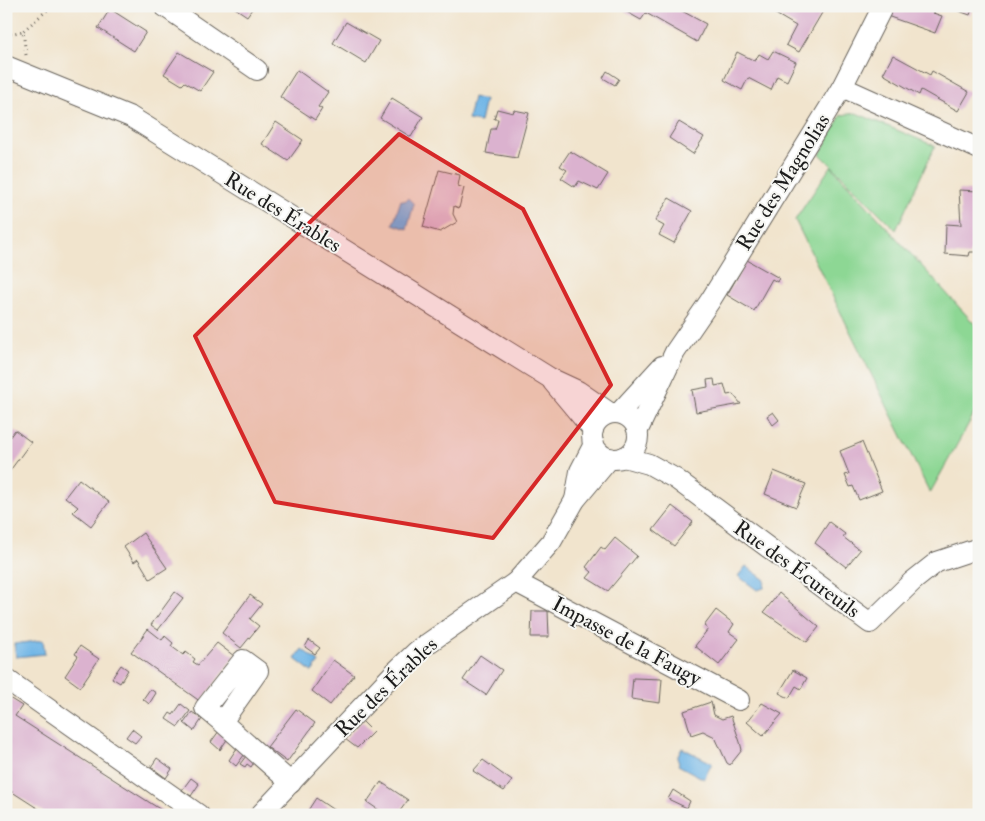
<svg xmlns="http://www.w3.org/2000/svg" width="985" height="821" font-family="'IM FELL Double Pica',serif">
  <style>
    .green { fill: #8dd794; stroke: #547a58 }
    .water { fill: #70b5e6; stroke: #466881 }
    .building { fill: #dbb2cf }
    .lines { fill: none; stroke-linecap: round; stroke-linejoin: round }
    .minor-casing { stroke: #67625a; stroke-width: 22 }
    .path { stroke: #67625a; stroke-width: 3; stroke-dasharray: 1 4; stroke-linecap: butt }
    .minor { stroke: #fff; stroke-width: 20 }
    .marked { fill: #d62828; fill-opacity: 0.2; stroke: #d62828; stroke-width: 4; stroke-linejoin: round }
    .labels { text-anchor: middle; stroke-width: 4; stroke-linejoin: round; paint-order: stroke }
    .street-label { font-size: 21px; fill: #1c1c1c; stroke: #f6f6f2 }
  </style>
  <rect width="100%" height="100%" fill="#f6f6f2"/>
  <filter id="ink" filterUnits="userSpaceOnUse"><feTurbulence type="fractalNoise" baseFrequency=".02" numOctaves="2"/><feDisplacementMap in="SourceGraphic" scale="10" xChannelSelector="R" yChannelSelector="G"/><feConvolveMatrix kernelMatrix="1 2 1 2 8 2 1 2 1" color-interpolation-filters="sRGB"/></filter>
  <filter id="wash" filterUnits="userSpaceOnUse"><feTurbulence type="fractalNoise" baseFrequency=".0096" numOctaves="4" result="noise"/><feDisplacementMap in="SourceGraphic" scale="20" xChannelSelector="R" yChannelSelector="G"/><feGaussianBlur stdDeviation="1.12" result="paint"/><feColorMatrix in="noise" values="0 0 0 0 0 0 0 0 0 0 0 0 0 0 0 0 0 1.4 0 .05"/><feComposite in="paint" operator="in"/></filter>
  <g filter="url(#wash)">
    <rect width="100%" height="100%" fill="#f1e4cd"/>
    <!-- green -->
    <g class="green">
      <polygon points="856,113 935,146 896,230 820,154 841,115"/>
      <polygon points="831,166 979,329 979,405 930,493 795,220"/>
    </g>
    <!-- water -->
    <g class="water">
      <polygon points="473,97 485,100 480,122 468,120"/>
      <polygon points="408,198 414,204 407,229 393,224 401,200 405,201"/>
      <polygon points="746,566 765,580 764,588 757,590 738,576"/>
      <polygon points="43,640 45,654 16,657 14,644"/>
      <polygon points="302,649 319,662 312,672 295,659"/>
      <polygon points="682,748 712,763 704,779 678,765 679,763 677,758"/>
    </g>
    <g id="blocks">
      <!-- building -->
      <g class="building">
        <polygon points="232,6 254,6 247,16"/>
        <polygon points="627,6 684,6 682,11 706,24 697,42 646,13 641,20 625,11"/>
        <polygon points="762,6 826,6 799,52 786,45 796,26"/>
        <polygon points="891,6 912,6 926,10 928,6 936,6 933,13 942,16 935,33 887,16"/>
        <polygon points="945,6 973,6 970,15"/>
        <polygon points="110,9 146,32 134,51 98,28"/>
        <polygon points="346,22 379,41 366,63 333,43"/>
        <polygon points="773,51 796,62 787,81 777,76 771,90 748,78 742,90 724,80 737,52 755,61 759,54 768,59"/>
        <polygon points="179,52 213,72 200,91 185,82 182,85 164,74"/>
        <polygon points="893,55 930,75 932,71 969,92 958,111 921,90 919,95 883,74"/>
        <polygon points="297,70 328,92 318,107 322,109 315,120 280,97"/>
        <polygon points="607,71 619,79 615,85 603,78"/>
        <polygon points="392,98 423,117 411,137 380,118"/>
        <polygon points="497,109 513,113 514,110 529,113 517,158 486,153 491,129 495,129 497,124 498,119 494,119"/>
        <polygon points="276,122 303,140 288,161 262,144"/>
        <polygon points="679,122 704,137 693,154 669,138"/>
        <polygon points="570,151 608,174 598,190 579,181 575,187 561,178 567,170 560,166"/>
        <polygon points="439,170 460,175 458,186 464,188 459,208 454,206 453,214 457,222 440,232 423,227"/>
        <polygon points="959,190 979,191 979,252 970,252 969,256 945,254 946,224 961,225"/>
        <polygon points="669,198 692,211 674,243 659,235 664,226 655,221"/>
        <polygon points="747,260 779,278 777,282 772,279 754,311 727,295"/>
        <polygon points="714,379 715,386 724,384 727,395 733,394 741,404 696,412 692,390 708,387 707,380"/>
        <polygon points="773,412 779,420 773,425 767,416"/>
        <polygon points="15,430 31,442 6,476 6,442"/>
        <polygon points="862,442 882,491 859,500 853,486 850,487 845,475 849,474 840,451"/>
        <polygon points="774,471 806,484 796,507 765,494"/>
        <polygon points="79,479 109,502 91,526 73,512 78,507 65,497"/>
        <polygon points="672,506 693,522 674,546 653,530"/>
        <polygon points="829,522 845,534 843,537 860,550 846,567 815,543"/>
        <polygon points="143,533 167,568 150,579 138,559 134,562 124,547"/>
        <polygon points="615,538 637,556 608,591 587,578 592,572 586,567 601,547 605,550"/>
        <polygon points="175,592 183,598 158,630 151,625"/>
        <polygon points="779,593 819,627 807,642 764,612"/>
        <polygon points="250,595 262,604 250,619 259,626 241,648 222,633"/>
        <polygon points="716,610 734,624 729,632 739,639 719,665 695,646 708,629 704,626"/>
        <polygon points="532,611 548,611 549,637 531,637"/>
        <polygon points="148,629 162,640 165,636 173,643 171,646 183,655 186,652 195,659 193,662 198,665 217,643 234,656 201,702 131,652"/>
        <polygon points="309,640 320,648 315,654 305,647"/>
        <polygon points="80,646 99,659 80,687 65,676 78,656 75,654"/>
        <polygon points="480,655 502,670 486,695 463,680"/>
        <polygon points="333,660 354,675 330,705 312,691"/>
        <polygon points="121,665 128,670 120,683 112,678"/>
        <polygon points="793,670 807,678 801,689 796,686 789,698 779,693"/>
        <polygon points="633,678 662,679 660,703 631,699"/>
        <polygon points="150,689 156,693 149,704 143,699"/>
        <polygon points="6,696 22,706 15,716 169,815 48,815 6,788"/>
        <polygon points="711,702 714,715 722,719 731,716 740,742 742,750 730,765 727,763 715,737 703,731 691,735 684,711"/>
        <polygon points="762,703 782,714 763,736 747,722"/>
        <polygon points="181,704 190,711 178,727 166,719 170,713 173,715"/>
        <polygon points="296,709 315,723 287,762 267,747"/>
        <polygon points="192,712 202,719 194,731 184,723"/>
        <polygon points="362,721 373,732 357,748 345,739"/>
        <polygon points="132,729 141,736 135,743 126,737"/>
        <polygon points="219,731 228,738 220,750 211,742"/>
        <polygon points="239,745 247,751 236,766 229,760"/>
        <polygon points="249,752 257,758 251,767 247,764 245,767 240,764"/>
        <polygon points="157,758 172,769 166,778 151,767"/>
        <polygon points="483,760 512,781 504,791 473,771"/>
        <polygon points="191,778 199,784 191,796 182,790"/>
        <polygon points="381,782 408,800 397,815 386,815 367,802"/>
        <polygon points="673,790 690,801 687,808 668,799"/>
        <polygon points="316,798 341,815 305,815"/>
      </g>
    </g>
  </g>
  <g filter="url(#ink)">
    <use href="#blocks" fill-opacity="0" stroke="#67625a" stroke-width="1"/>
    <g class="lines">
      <!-- minor casing -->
      <g class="minor-casing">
        <g id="minor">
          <polyline points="164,6 257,70"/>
          <polyline points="6,66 131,117 550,378 578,391 610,413"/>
          <polyline points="842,87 979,149"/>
          <polyline points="553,382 593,430"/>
          <circle cx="615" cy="436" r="23"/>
          <polyline points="619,413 662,366"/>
          <polyline points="638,430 675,352 710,301 842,87 883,6"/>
          <polyline points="624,457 649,464 676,479 870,623 913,581 937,562 979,548"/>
          <polyline points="575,500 580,471 594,444"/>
          <polyline points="516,582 739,700"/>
          <polyline points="6,679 199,815"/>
          <polyline points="222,722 205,708 243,660 258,671 222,722 291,783"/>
          <polyline points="260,815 392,675 417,651 516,582 551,542 575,500 610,458"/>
        </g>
      </g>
      <!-- path -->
      <g class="path">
        <polyline points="6,32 10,34 23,31"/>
        <polyline points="26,55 23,31 52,6"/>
      </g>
      <!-- minor -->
      <use href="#minor" class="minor"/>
    </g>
  </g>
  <!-- marked area -->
  <path class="marked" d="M399,134L523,209L611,385L493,538L275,502L195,336Z"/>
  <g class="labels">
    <!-- street labels -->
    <g class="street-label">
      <text transform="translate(783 182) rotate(-58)" y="7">Rue des Magnolias</text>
      <text transform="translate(283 212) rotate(32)" y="7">Rue des Érables</text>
      <text transform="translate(797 569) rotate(36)" y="7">Rue des Écureuils</text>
      <text transform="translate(627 641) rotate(28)" y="7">Impasse de la Faugy</text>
      <text transform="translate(386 687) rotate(-44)" y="7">Rue des Érables</text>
    </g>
  </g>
  <!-- margin -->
  <rect width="985" height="821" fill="none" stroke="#f6f6f2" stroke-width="25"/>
</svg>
